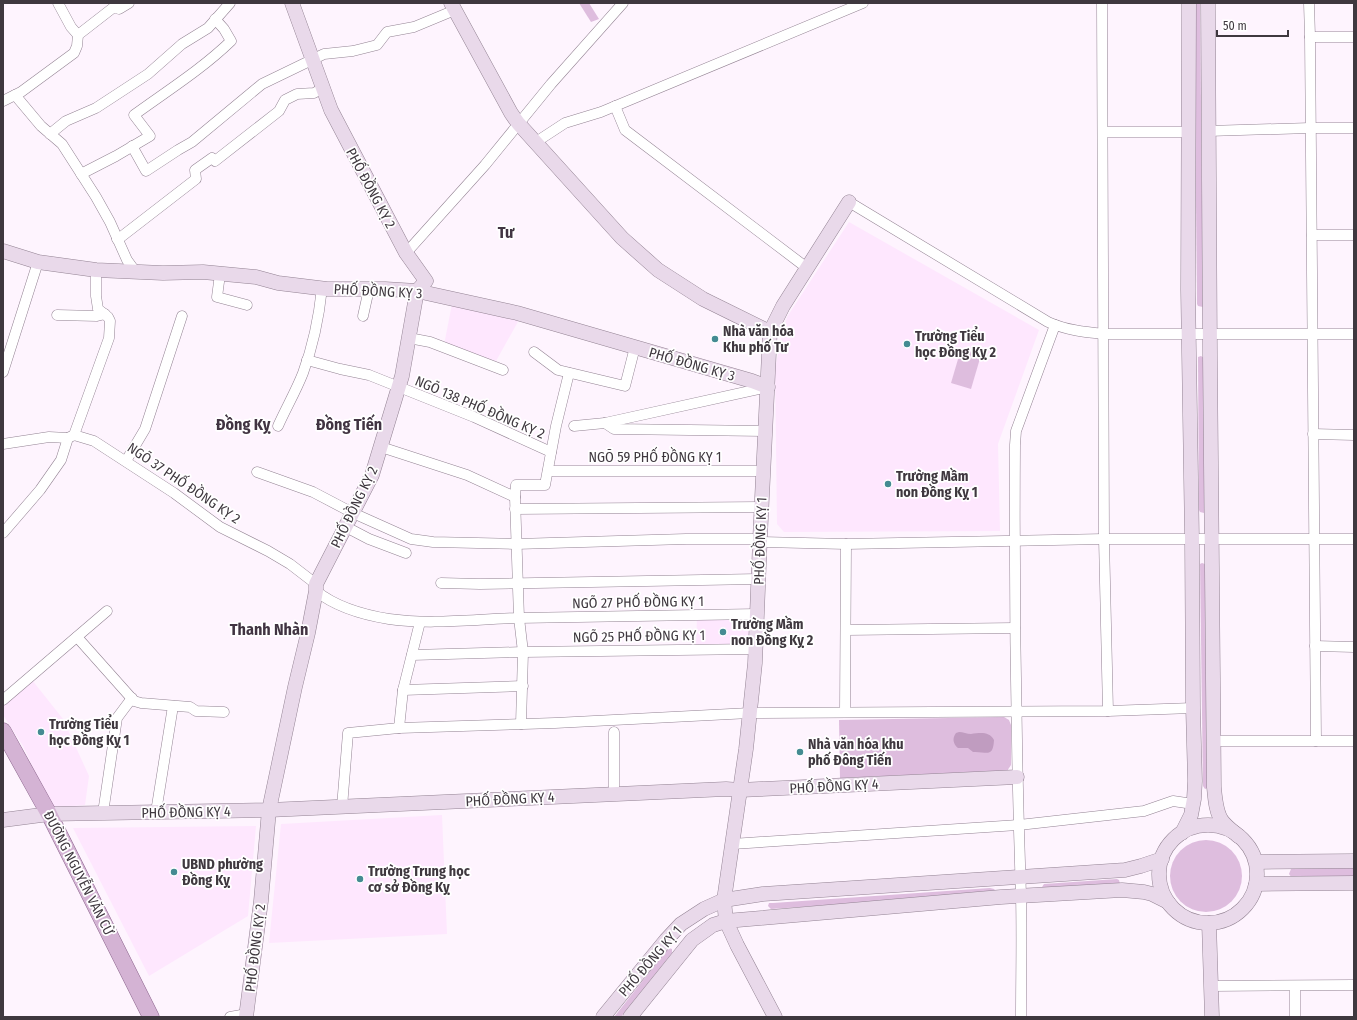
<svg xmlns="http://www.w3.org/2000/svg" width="1357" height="1020" font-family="'Fira Sans Condensed',sans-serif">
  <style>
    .built { fill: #fee7fe }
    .green { fill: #debdde }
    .water { fill: #c09cc0 }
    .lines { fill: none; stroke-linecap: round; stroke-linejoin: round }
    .street-casing { stroke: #938393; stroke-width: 11 }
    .secondary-casing { stroke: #938393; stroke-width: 15 }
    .primary-casing { stroke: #8d678e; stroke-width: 17 }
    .street { stroke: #fff; stroke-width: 10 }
    .secondary { stroke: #e9d9ea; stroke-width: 14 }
    .primary { stroke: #d4b3d4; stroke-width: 16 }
    .poi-dot { fill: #448b92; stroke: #fff; stroke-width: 1.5 }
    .labels { text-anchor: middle; stroke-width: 3.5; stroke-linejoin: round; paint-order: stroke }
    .street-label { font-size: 14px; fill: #3f383f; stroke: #fff }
    .poi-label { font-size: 14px; font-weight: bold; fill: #3f383f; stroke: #fff; text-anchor: start }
    .quarter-label { font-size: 16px; font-weight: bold; fill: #413442; stroke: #fff }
  </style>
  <rect width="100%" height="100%" fill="#fef4fe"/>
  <!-- built -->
  <g class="built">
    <polygon points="849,222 1039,330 998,444 1000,531 784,532 777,524 775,368 784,327 787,317"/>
    <polygon points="452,304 519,320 496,361 444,345"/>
    <polygon points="697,617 749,617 749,647 696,647"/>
    <polygon points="32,680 63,719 89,776 85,805 52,808 23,746 3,715 3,703"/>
    <polygon points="442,815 447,934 269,943 281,824"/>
    <polygon points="256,826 248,916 149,976 73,828"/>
  </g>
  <!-- green -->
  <g class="green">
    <polygon points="579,3 589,3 599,19 591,22"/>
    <polygon points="1194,3 1200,3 1203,304 1203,307 1198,306 1197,304"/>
    <polygon points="961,349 981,355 971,389 951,383"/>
    <polygon points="1201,356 1204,358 1205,512 1204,513 1200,512 1199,510 1198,358 1198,357"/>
    <polygon points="1202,563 1205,564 1208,788 1205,789 1203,786 1200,564"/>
    <polygon points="1004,717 1009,720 1011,725 1011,765 1007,771 840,778 839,720"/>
    <circle cx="1206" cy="876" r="36"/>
    <polygon points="1354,867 1354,877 1292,878 1289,874 1291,869 1293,868"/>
    <polygon points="1117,879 1119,880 1120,884 1042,889 1042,887 1044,884"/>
    <polygon points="990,888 994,889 996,891 995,894 771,909 768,906 769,903 773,903"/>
    <polygon points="669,948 672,949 672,953 621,1017 614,1017 667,950"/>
  </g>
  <!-- water -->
  <path class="water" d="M959,732C963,732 967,734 971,734C980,733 989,731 994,740C993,759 986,751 973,752L968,748H958C953,744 952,738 956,733Z"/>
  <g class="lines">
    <!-- street casing -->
    <g class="street-casing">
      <g id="street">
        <polyline points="58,3 71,27 78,35"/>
        <polyline points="1102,3 1104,539 1108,711"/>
        <polyline points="1309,3 1310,37 1354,37"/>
        <polyline points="1310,37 1316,741"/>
        <polyline points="15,95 41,126 62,144 96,197 110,222 127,260 135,271"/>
        <polyline points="3,101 21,92 74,53 77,46 78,35 114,7 119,9 129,3"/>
        <polyline points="615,106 625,130 807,268"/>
        <polyline points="1208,131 1310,128 1354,128"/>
        <polyline points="1103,132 1188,132"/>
        <polyline points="50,134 66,121 96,108 148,74 182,44 208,28 230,3"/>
        <polyline points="536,142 565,123 601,112 863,3"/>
        <polyline points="132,146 146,171 178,150 192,142 262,84 324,54 353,51 377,45 387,32 414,27 455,10"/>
        <path d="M81,174L116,156L150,136L134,115C167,91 202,69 231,41L224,29L215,19"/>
        <path d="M849,202L1048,322C1066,330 1084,332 1104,334H1354"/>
        <polyline points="1312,235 1354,235"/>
        <polyline points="117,239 121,237 196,179 195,170 212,158 215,161 279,111 285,100 297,94 314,93 323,88"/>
        <polyline points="406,253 485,165 551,84 623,3"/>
        <polyline points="220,274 217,297 247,305"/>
        <polyline points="57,315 97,316 105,314"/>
        <polyline points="363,316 369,289"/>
        <polyline points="409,338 430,342 503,370"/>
        <polyline points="534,352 558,370 625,386 635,347"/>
        <polyline points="307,360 340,369 369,375 474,417 551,452"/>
        <polyline points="3,372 38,262"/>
        <polyline points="605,423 614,429 765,431"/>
        <path d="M278,426C286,408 296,391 303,373C313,346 319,317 322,288"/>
        <polyline points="574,426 605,423 768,387"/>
        <polyline points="1313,434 1354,435"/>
        <polyline points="74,435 94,441 174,493 220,527 268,551 290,564 316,584"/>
        <polyline points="3,444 49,437 68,438"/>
        <polyline points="381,447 467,475 515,497"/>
        <polyline points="126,461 145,429 182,316"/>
        <polyline points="548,471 763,471"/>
        <polyline points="257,472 313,492 353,513 411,539 433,542 516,544 686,539 760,539"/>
        <polyline points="515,509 761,507"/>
        <polyline points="346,527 369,539 406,553"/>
        <polyline points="3,533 40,490 61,460 68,438 74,435 109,338 110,321 108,317 98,309 96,296 96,270"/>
        <polyline points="760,542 846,544 1104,539 1354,539"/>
        <polyline points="441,583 480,584 758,579"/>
        <path d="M316,591C336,607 364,615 389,619C431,625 476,619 518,618C598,616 677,616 757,614"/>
        <polyline points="846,630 1015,628"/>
        <polyline points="77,637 134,701 141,703 190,707 196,711 224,712"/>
        <polyline points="1315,646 1354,647"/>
        <polyline points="412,655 523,652 756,649"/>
        <polyline points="403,690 523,686"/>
        <polyline points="3,700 107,611"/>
        <polyline points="845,712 846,544"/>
        <polyline points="521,724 523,652 519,618 515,497 516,485 545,485 556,426 569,373"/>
        <polyline points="399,728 403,690 420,622"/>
        <polyline points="614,732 614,794"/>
        <polyline points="1214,741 1354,741"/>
        <polyline points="342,807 348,733 399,728 555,723 750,713 1108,711 1193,708"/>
        <polyline points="156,812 173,706"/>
        <polyline points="103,813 117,718 132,698"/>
        <polyline points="732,844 1019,825 1144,811 1173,801 1193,804"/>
        <polyline points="1211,986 1354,985"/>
        <polyline points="1295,986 1295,1017"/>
        <polyline points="230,1017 247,1014"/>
        <path d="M1021,1017C1021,977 1022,936 1021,896C1016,746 1014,596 1015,445L1016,431L1055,325"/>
      </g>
    </g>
    <!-- secondary casing -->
    <g class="secondary-casing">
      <g id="secondary">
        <polyline points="451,3 511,113 518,123 622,238 658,270 703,299 770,332"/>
        <path d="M1208,3L1210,354L1214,787C1215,798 1216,814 1223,822C1227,827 1233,831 1238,836"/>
        <polyline points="3,251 38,262 96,270 163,273 203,272 256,277 278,283 327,289 385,289 417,291 517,313 752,381 768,387"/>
        <polyline points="3,820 49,814 269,810 726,789 740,790 1017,777"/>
        <circle cx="1208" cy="874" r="49"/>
        <polyline points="1182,833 1191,815 1194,799 1195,781 1193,708 1192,539 1188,290 1189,3"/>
        <polyline points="1256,862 1354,861"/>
        <polyline points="1256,884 1354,883"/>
        <polyline points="1209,923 1212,1017"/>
        <polyline points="246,1017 261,901 269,810 295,687 308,633 316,591 316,584 372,475 402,376 417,291 426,281 406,253 331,110 292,3"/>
        <polyline points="603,1017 666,940 681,924 704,909 724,900 763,894 1125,870 1141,866 1162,859"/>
        <polyline points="630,1017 692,940 713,925 726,921 1001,897 1122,890 1144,892 1152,894 1168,902"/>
        <polyline points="775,1017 737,945 726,921 724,900 746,749 755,663 760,539 770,332 783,306 849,202"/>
      </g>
    </g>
    <!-- primary casing -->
    <g class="primary-casing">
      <polyline id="primary" points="3,731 49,814 151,1017"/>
    </g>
    <!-- street -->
    <use href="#street" class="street"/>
    <!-- secondary -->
    <use href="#secondary" class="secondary"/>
    <!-- primary -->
    <use href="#primary" class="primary"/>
  </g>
  <!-- markers -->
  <g class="poi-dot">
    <circle cx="715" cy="339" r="4"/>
    <circle cx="907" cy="344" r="4"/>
    <circle cx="888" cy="484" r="4"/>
    <circle cx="723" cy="632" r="4"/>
    <circle cx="41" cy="732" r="4"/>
    <circle cx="800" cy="752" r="4"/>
    <circle cx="174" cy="872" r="4"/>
    <circle cx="360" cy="879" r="4"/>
  </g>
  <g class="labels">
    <!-- street labels -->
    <g class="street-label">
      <text transform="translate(371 188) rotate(62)" y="5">PHỐ ĐỒNG KỴ 2</text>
      <text transform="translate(378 291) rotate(3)" y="5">PHỐ ĐỒNG KỴ 3</text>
      <text transform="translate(692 364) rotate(16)" y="5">PHỐ ĐỒNG KỴ 3</text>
      <text transform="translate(480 407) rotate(23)" y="5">NGÕ 138 PHỐ ĐỒNG KỴ 2</text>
      <text x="655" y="462">NGÕ 59 PHỐ ĐỒNG KỴ 1</text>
      <text transform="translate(184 483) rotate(34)" y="5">NGÕ 37 PHỐ ĐỒNG KỴ 2</text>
      <text transform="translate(354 507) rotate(-64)" y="5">PHỐ ĐỒNG KỴ 2</text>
      <text transform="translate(760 541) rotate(-88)" y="5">PHỐ ĐỒNG KỴ 1</text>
      <text transform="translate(638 602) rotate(-1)" y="5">NGÕ 27 PHỐ ĐỒNG KỴ 1</text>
      <text transform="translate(639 636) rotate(-1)" y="5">NGÕ 25 PHỐ ĐỒNG KỴ 1</text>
      <text transform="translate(834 786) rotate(-3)" y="5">PHỐ ĐỒNG KỴ 4</text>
      <text transform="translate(510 799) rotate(-3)" y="5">PHỐ ĐỒNG KỴ 4</text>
      <text transform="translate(186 812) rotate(-1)" y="5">PHỐ ĐỒNG KỴ 4</text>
      <text transform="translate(79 873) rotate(63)" y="5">ĐƯỜNG NGUYỄN VĂN CỪ</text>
      <text transform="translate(255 948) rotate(-83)" y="5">PHỐ ĐỒNG KỴ 2</text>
      <text transform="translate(650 961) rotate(-49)" y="5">PHỐ ĐỒNG KỴ 1</text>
    </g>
    <!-- poi labels -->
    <g class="poi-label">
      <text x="723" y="336">Nhà văn hóa<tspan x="723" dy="16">Khu phố Tư</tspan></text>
      <text x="915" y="341">Trường Tiểu<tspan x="915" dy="16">học Đồng Kỵ 2</tspan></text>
      <text x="896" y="481">Trường Mầm<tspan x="896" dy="16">non Đồng Kỵ 1</tspan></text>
      <text x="731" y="629">Trường Mầm<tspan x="731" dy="16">non Đồng Kỵ 2</tspan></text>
      <text x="49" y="729">Trường Tiểu<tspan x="49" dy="16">học Đồng Kỵ 1</tspan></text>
      <text x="808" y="749">Nhà văn hóa khu<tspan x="808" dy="16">phố Đông Tiến</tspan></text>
      <text x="182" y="869">UBND phường<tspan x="182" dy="16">Đồng Kỵ</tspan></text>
      <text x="368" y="876">Trường Trung học<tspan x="368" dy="16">cơ sở Đồng Kỵ</tspan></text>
    </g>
    <!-- quarter labels -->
    <g class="quarter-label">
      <text x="506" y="238">Tư</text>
      <text x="243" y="430">Đồng Kỵ</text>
      <text x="349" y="430">Đồng Tiến</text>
      <text x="269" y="635">Thanh Nhàn</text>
    </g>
  </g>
  <!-- border -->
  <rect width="1357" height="1020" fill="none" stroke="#3f383f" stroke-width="8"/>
  <!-- scale -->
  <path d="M1217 30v6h71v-6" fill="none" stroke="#3f383f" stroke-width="2"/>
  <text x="1223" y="30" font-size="12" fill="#3f383f" stroke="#ffffff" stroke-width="3" paint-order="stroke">50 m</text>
</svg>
